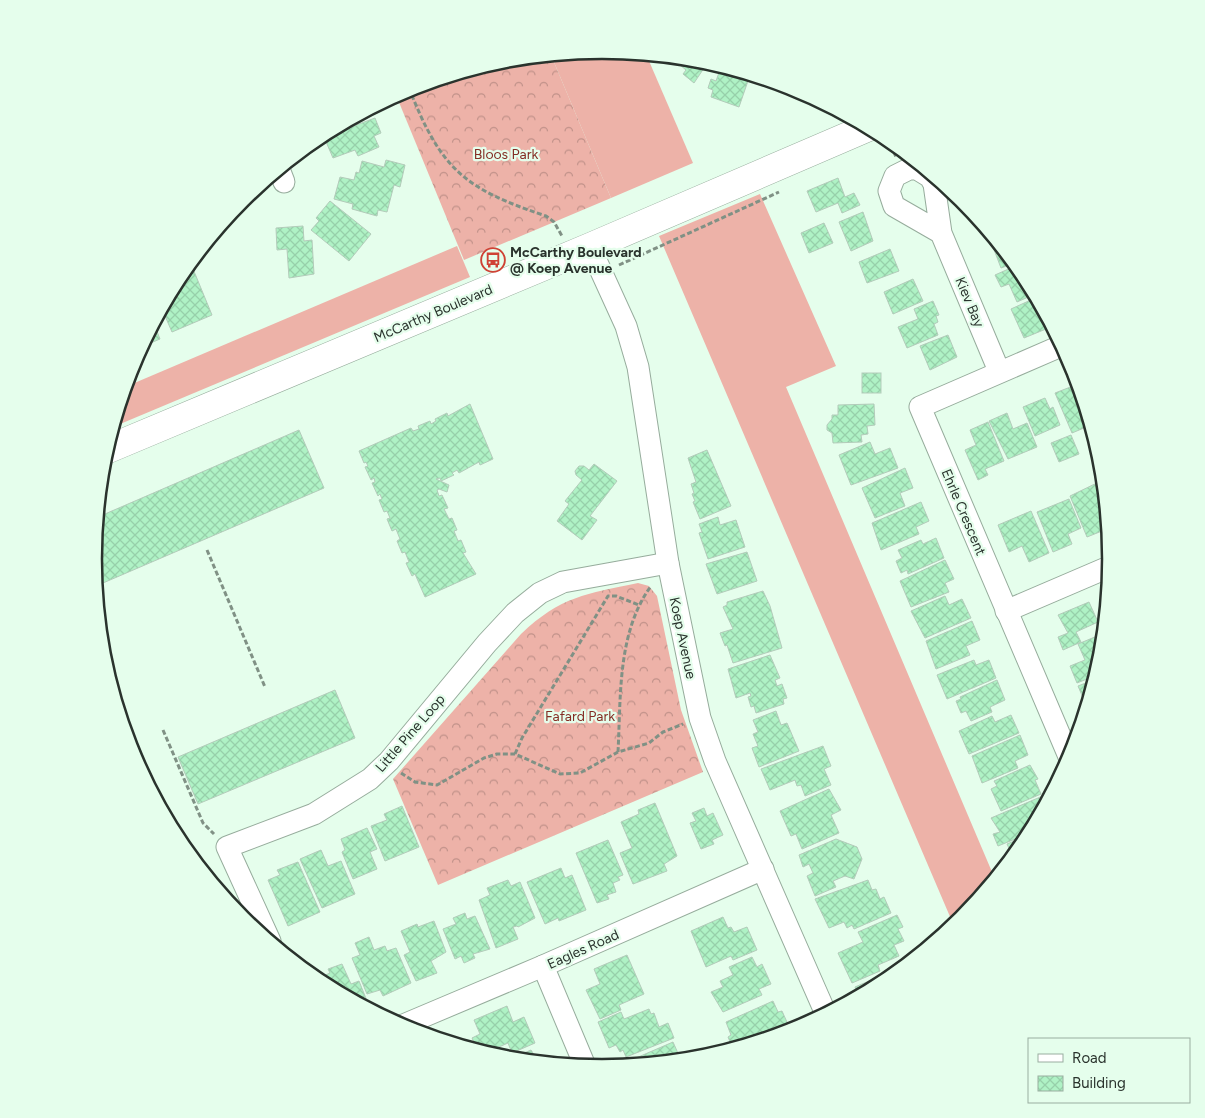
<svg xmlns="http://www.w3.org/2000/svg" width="1205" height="1118" font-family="Figtree,sans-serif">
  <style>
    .grass { fill: #edb2a8 }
    .forest { fill: url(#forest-crowns) }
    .building { fill: url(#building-cross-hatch); stroke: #b3cbba }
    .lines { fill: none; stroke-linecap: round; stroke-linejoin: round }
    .street-casing { stroke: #96ac9c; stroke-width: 23 }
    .secondary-casing { stroke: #96ac9c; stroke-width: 29 }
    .path { stroke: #809185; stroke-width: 3; stroke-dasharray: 5 2.5; stroke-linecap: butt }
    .street { stroke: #fff; stroke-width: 21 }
    .secondary { stroke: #fff; stroke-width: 28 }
    .labels { text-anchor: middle; stroke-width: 4.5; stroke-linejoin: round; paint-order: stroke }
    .park-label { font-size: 14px; fill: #842d24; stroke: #e5feec }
    .poi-label { font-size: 14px; font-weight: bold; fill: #2a332d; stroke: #e5feec; text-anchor: start }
    .street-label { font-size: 14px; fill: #2a332d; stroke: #e5feec }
    .rim { fill: none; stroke: #2a332d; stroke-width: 2.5 }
  </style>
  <defs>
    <pattern id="forest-crowns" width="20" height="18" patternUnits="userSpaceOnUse" patternTransform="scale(1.25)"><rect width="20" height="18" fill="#edb2a8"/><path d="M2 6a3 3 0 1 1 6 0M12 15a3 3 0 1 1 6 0" fill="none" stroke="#c09189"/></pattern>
    <pattern id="building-cross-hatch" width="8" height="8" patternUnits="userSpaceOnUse" patternTransform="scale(1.25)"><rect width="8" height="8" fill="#aff2c5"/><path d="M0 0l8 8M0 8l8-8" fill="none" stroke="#97d0aa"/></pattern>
  </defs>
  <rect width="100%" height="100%" fill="#e5feec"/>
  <!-- grass -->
  <g class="grass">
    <polygon points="602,50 646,54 693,163 611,198 551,55"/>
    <polygon points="760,194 836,366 786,387 995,879 962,919 954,926 659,236"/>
    <polygon points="457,246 470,277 113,427 125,387"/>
  </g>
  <!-- forest -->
  <g class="forest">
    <polygon points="551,55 611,198 464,260 396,95 408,89 503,60"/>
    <path d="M638,583L649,586L657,596L681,710L703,772L438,885L393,779L521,634C561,596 586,594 638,583Z"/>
  </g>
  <!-- building -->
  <g class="building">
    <polygon points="675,57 702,60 708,62 694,83 683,74 686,70 673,59"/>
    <polygon points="718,65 750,75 739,107 711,97 713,90 708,88 711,79 716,81 721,67"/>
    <polygon points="375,118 381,133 374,136 379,147 358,156 355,150 333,158 324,137"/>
    <polygon points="386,160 405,165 400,187 394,185 387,212 378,210 377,216 352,209 353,204 334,199 340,177 354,180 356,172 359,173 362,161 384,167"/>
    <polygon points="838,178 845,197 854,193 860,205 842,213 838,203 816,212 807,191"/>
    <polygon points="330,201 371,234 349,261 311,230 319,221 316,218"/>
    <polygon points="863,212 873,241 851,251 839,222"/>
    <polygon points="974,213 990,232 984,234"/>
    <polygon points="824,223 833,243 809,253 801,233"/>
    <polygon points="303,226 304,241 312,240 314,274 289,278 287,249 277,250 276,228"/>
    <polygon points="999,244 1015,263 1001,268 993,247"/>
    <polygon points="890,249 899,271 867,283 859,262"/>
    <polygon points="191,264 212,315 172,332 162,309 179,276"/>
    <polygon points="1013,267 1018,276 1024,274 1026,276 1035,294 1017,302 1009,284 1001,287 995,275"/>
    <polygon points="913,279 923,301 893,314 884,292"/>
    <polygon points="1033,299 1040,315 1045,313 1047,318 1042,320 1046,329 1024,338 1011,309"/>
    <polygon points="933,301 939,315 936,316 938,322 934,324 938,335 907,348 898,327 918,319 914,309"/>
    <polygon points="156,321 157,323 154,324 160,339 141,347"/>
    <polygon points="948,335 957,357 930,370 920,346"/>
    <rect x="862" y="373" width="19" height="20"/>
    <polygon points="1073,386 1080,402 1084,400 1091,425 1072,433 1055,393"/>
    <polygon points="1045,398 1050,409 1053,407 1060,425 1035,436 1023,407"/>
    <polygon points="470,404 493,459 480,465 479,462 459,473 457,470 452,473 454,475 441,481 440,478 436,479 449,485 447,492 439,489 437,490 439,496 442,495 448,508 444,509 449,519 452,518 457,530 454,531 458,541 461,540 466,552 463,553 476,574 425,597 415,574 412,576 406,563 409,562 405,552 402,553 397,541 400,539 396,529 392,531 387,519 390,518 387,511 384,512 379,500 382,499 380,494 378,496 372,483 375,482 374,478 371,480 365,467 368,466 366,462 364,463 359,451 411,428 413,431 419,429 418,426 430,421 431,424 436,421 435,419 447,413 448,416"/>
    <polygon points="874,404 875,425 867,426 868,434 861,435 862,442 833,443 832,433 827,430 827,425 832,419 832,415 838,415 838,405"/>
    <polygon points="1007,413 1013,429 1027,423 1037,447 1008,459 989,421"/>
    <polygon points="988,422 1004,461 985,469 988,475 978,480 965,450 976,445 970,430"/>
    <polygon points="299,430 324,488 96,586 94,559 98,517"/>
    <polygon points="1071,435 1079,454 1059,462 1051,443"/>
    <polygon points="870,442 875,454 890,448 898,468 851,485 839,455"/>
    <polygon points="707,450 731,506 700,519 693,502 695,501 692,494 694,493 691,484 696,482 688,458"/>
    <polygon points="594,464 617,481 590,516 597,520 582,540 557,521 569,504 565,501 582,480 576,475 575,471 579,466 584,466 589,470"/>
    <polygon points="905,468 913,488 900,493 905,506 875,518 862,488"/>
    <polygon points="1103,480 1107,518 1103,519 1107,529 1087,537 1070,496"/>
    <polygon points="1069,499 1081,528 1068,534 1072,544 1053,552 1037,512"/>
    <polygon points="921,502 929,521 916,527 919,534 881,550 872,523"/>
    <polygon points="1031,511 1049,553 1029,562 1022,546 1009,552 998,525"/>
    <polygon points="718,517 720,525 736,520 745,547 708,559 699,533 702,532 699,524"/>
    <polygon points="936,538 944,558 908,574 907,570 901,573 896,561 902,558 898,550 921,540 923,544"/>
    <polygon points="747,552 757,581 717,594 706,564"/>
    <polygon points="945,560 954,579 945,583 949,592 911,607 900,581"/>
    <polygon points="763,591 770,606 782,648 733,663 727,645 725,646 720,633 733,629 723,607 727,605 727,602"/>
    <polygon points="945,596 949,605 962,599 971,618 925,638 911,611"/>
    <polygon points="1089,602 1098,622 1076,632 1081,642 1063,650 1058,637 1068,633 1058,615"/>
    <polygon points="972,621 980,640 966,646 970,655 936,669 926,641"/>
    <polygon points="1102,634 1102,659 1097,675 1077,683 1070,666 1085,660 1078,644"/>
    <polygon points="770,655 780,678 775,680 777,686 782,684 787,698 783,699 784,704 756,713 754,706 751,707 748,697 751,696 750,693 736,698 728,669"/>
    <polygon points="974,660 976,665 989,660 996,678 947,699 937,675"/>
    <polygon points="1096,679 1087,707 1078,686"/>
    <polygon points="997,680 1005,700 990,707 992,712 971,721 966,711 961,713 956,701 961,699 960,697"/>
    <polygon points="335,690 355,738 198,804 178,757"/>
    <polygon points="776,711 781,725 787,723 799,751 759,767 752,748 758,746 753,734 758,732 753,720"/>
    <polygon points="1011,715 1019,733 969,754 959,731 992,716 995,722"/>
    <polygon points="1020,735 1028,755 1015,761 1018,768 982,783 972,756"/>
    <polygon points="823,746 831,766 824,769 831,785 805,796 801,785 797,786 795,780 770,790 761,769"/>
    <polygon points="1030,765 1038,779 1035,780 1041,794 1001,811 991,789 997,786 994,781"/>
    <polygon points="829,789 841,810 831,815 839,833 802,849 796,834 791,836 780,811"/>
    <polygon points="1045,795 1048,801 1030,833 998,846 993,834 1000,832 991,818"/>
    <polygon points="655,803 677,856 664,864 667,871 633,884 620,853 632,848 621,822 639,814 638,810"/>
    <polygon points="402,806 419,847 385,861 371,826 387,820 384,814"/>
    <polygon points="704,808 707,816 713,813 723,835 712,840 714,844 701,849 690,823 696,821 692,813"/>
    <polygon points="367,828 377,849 370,852 377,869 353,879 342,852 345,850 341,839"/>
    <polygon points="1029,835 1026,842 1013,857 1007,844"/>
    <polygon points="836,839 857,847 862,859 854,879 845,876 833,881 836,887 815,896 807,876 813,873 809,864 803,867 799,855"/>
    <polygon points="608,840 623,875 618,877 620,880 613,883 616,892 607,895 609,899 597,903 576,853"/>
    <polygon points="321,850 328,866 341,861 355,894 322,908 300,859"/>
    <polygon points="298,862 320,912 288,926 268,880 280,875 277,870"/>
    <polygon points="561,868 565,878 572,875 586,910 559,921 558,918 545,924 527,882"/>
    <polygon points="508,880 511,886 520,882 535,918 518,927 517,926 513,927 518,939 496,948 479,900 490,895 487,888"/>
    <polygon points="868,880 872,890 876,889 880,899 884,897 891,913 854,929 852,925 847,928 844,922 829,928 815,899"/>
    <polygon points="465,913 467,919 475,916 490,949 473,954 475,958 464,963 461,956 455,959 443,929 456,924 453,918"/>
    <polygon points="897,915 903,927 898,929 904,941 894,945 899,956 878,965 880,971 852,983 838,953 863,942 858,932"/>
    <polygon points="723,917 728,928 731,927 734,932 747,927 757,950 733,960 731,956 706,967 691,931"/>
    <polygon points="434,921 446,952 431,961 437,973 416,981 404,955 410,952 401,931 417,924 418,927"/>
    <polygon points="369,937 374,950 385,946 387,951 396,948 411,983 383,996 380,990 367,994 352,958 360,955 355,943"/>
    <polygon points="627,955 644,994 619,1005 621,1010 600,1019 586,990 600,984 594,969"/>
    <polygon points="752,957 757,967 762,964 771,984 759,989 762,995 723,1012 711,992 723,987 720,981 733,975 729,967"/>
    <polygon points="342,964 351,984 359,981 367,1001 361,1004 320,983 319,978 330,973 328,969"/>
    <polygon points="893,976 885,982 858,997 855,987 876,978 878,982"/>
    <polygon points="773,1001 778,1012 782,1011 791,1031 733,1049 728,1037 731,1035 726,1022"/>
    <polygon points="507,1006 513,1022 524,1017 535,1043 512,1053 508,1043 485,1053 478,1051 472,1038 480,1034 474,1020"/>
    <polygon points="649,1009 651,1014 654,1013 659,1027 668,1023 674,1038 626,1057 623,1050 620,1052 616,1045 609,1048 598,1022 621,1012 624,1019"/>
    <polygon points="673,1042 681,1060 639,1064 636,1058"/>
    <polygon points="531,1050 538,1061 542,1059 544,1062 510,1059"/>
  </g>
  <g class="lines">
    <!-- street casing -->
    <g class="street-casing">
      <g id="street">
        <polyline points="279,169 284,182"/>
        <polyline points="941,233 894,206 889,191 895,176 909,169 917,169 930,177 934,184 941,233 999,371"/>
        <polyline points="590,247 626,326 638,367 668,563 700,718 715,761 826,1014"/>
        <polyline points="1063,345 920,407 1070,759"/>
        <polyline points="1006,611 1111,566"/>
        <polyline points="270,941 227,847 314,814 370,779 389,761 487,643 515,613 540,593 563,582 668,563"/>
        <polyline points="543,966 585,1066"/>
        <polyline points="401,1026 543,966 763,869"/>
      </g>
    </g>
    <!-- secondary casing -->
    <g class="secondary-casing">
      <polyline id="secondary" points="106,450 590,247 869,127"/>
    </g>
    <!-- path -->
    <g class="path">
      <path d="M409,88C441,170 465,189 546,216L554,222L562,236"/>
      <polyline points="888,138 896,157"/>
      <polyline points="619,265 779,192"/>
      <polyline points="207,550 265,687"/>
      <polyline points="163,730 203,823 214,834"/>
      <path d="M618,752C621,696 617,633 651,586"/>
      <polyline points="515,754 522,738 608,596 616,596 639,605"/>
      <polyline points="401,773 415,782 437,785 484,758 497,754 515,754 560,774 580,773 618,752 649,743 663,732 683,724"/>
    </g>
    <!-- street -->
    <use href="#street" class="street"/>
    <!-- secondary -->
    <use href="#secondary" class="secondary"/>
  </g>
  <!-- icons -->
  <defs>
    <g id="bus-ring" transform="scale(1.25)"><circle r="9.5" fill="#e5feec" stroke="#cf4235" stroke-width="1.5"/><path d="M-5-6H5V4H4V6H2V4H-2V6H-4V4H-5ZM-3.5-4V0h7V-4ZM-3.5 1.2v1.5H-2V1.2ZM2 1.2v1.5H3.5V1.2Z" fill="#cf4235"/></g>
  </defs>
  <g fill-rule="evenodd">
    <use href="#bus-ring" x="493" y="260"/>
  </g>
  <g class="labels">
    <!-- park labels -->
    <g class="park-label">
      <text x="506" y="159">Bloos Park</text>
      <text x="580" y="721">Fafard Park</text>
    </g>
    <!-- poi labels -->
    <g class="poi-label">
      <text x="510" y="257">McCarthy Boulevard<tspan x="510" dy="16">@ Koep Avenue</tspan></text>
    </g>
    <!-- street labels -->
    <g class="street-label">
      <text transform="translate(970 302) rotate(67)" y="5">Kiev Bay</text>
      <text transform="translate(433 313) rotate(-23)" y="5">McCarthy Boulevard</text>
      <text transform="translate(964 512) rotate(67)" y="5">Ehrle Crescent</text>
      <text transform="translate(683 638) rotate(78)" y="5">Koep Avenue</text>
      <text transform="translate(410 733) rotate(-49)" y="5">Little Pine Loop</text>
      <text transform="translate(583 949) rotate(-24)" y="5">Eagles Road</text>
    </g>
  </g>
  <!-- crop -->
  <path d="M0 0H1205V1118H0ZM102 559a500 500 0 1 1 1000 0a500 500 0 1 1-1000 0Z" fill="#e5feec" fill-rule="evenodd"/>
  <path class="rim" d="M102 559a500 500 0 1 1 1000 0a500 500 0 1 1-1000 0Z"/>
  <!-- legend -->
  <rect x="1028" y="1038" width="162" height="65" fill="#e5feec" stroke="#9aada0"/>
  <rect x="1038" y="1054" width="25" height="8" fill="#ffffff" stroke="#9aada0"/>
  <text x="1072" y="1063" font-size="15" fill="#2a332d">Road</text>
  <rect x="1038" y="1076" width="25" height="15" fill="url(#building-cross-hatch)" stroke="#9aada0"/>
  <text x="1072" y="1088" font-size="15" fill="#2a332d">Building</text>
</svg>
